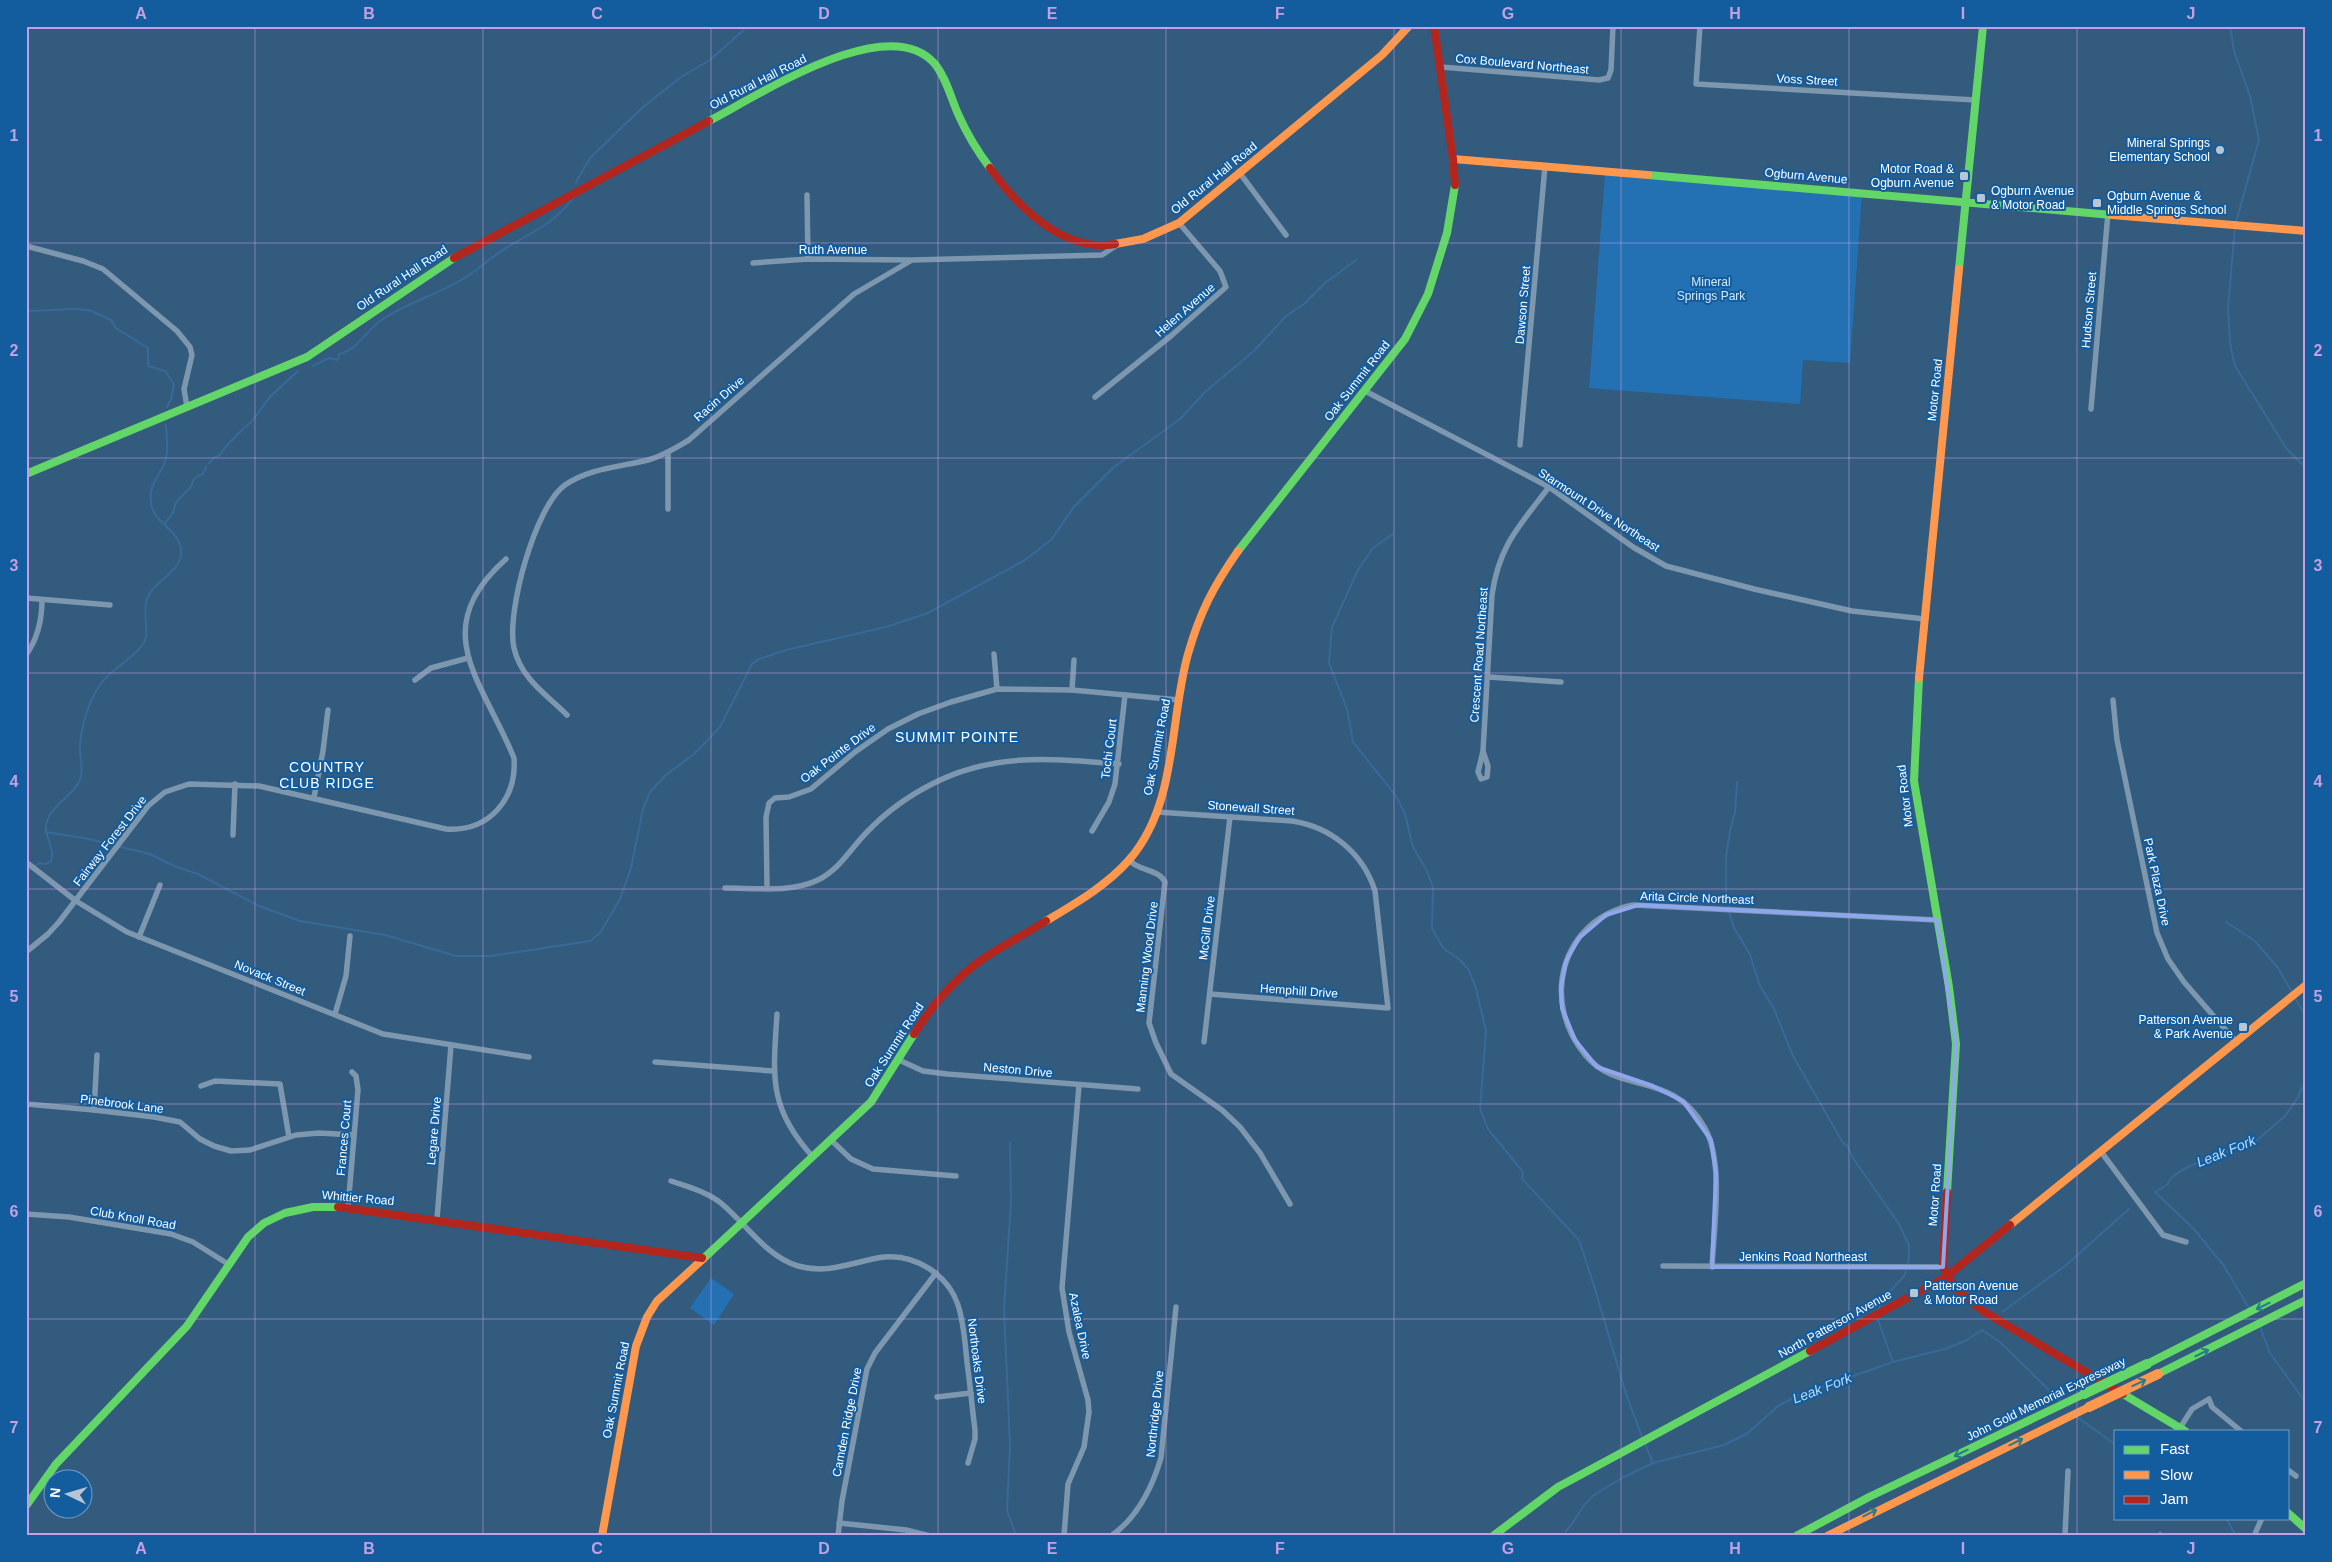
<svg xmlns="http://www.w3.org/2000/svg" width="2332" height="1562" font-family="Helvetica,sans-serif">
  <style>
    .green { fill: #2371b3 }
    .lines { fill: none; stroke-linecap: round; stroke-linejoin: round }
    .stream { stroke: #376a98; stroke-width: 2 }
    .street { stroke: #7d97af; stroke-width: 5.5 }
    .fast { stroke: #63d668; stroke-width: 8 }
    .slow { stroke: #ff974d; stroke-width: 8 }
    .jam { stroke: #b3261e; stroke-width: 8 }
    .fast-bridge { stroke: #63d668; stroke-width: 10 }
    .slow-bridge { stroke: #ff974d; stroke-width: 10 }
    .oneway { stroke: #277a90 }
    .marked { fill: none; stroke: #8ea6ec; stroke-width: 4; stroke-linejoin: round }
    .grid { fill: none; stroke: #c4a0e2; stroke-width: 1; stroke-opacity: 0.55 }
    .poi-dot { fill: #b7c6d2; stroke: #135c9e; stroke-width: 2 }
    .labels { text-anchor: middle; stroke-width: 4; stroke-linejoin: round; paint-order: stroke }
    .street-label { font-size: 12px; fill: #fff; stroke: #135c9e }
    .poi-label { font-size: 12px; fill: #fff; stroke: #135c9e; text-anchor: end }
    .park-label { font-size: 12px; fill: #d2eafe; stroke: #135c9e }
    .neighbourhood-label { font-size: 14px; letter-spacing: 1px; fill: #fff; stroke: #135c9e }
    .water-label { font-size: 14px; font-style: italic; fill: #b6dcfa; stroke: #135c9e }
    .neatline { fill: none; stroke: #c4a0e2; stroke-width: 2 }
    .grid-label { font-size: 16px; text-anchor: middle; font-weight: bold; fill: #c4a0e2 }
  </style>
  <rect width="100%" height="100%" fill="#325b7e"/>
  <!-- green -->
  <g class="green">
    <polygon points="1605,173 1862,194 1850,363 1803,360 1800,404 1589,388"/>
    <polygon points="711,1278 734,1294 714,1325 690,1308"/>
  </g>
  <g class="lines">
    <!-- stream -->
    <g class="stream">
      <polyline points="2230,26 2234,51 2250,96 2259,140 2236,222"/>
      <polyline points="576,182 590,158 643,107 681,77 710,60 748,26"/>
      <polyline points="2235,227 2228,308 2230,343 2235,366 2286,448 2306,468"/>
      <polyline points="26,309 31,311 73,309 89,310 111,320 116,328 148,348 148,366 165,371 174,384 171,399 167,407"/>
      <path d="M313,366L329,358L338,360L339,354C357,351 367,329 383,319C407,303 436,295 461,280C478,271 491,256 508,247C535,230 553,225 574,197"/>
      <path d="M209,463L215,457L219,456C228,442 239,433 251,422C259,414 264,403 272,395C281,387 289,379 298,371"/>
      <polyline points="165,523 173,513 176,502 190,488 194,479 204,473 206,467"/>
      <polyline points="1393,534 1373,548 1358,570 1332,627 1329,663 1347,709 1353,742 1396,796 1405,814 1413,847 1426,869 1433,887 1432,928 1443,948 1459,959 1468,969 1475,985 1486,1031 1480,1109 1488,1129 1523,1172 1522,1179 1579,1240 1595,1289 1626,1394 1642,1437"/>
      <polyline points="45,832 84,838 150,854 174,866 198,874 259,906 300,921 385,935 456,956 491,956 590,941 600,933 620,899 631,868 643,809 650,792 666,775 694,754 720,727 752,664 759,659 786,650 886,627 928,613 1025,560 1052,539 1073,508 1114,467 1180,419 1205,392 1255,350 1286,316 1304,304 1325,283 1356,260"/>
      <path d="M26,873L39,863L46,864L51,861C56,848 42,835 47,821C53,804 73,796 80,780C84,770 80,759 80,749C80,731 87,707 96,691C108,669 131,662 144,643C150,634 142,611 147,599C153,581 179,573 181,555C184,532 154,524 151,504C148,481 161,477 166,458C169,448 166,435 166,425"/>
      <polyline points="1729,907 1726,892 1726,858 1730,831 1735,812 1737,782"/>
      <polyline points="1729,912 1734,928 1750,954 1759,984 1774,1009 1793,1056 1843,1143 1847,1145 1853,1158 1899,1224 1909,1245 1909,1258 1905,1275 1883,1299 1877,1313"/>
      <polyline points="2226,922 2255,941 2278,968 2293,994"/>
      <polyline points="2295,998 2306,1017"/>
      <polyline points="1010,1142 1011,1202 1004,1309 1010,1445 1007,1510 1016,1536"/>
      <polyline points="2249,1308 2224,1266 2193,1228 2155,1192 2168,1184 2170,1179 2182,1170 2214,1155 2245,1147 2255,1142 2286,1115 2298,1097 2306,1079"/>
      <polyline points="2002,1312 2065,1266 2129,1209"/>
      <polyline points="1878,1320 1893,1362"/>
      <polyline points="2260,1327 2270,1353 2306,1403"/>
      <polyline points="2077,1417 2116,1445"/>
      <polyline points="1644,1441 1653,1463"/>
      <polyline points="2226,1518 2236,1536"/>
      <polyline points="1572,1524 1585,1504 1594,1495 1622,1478 1653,1463 1724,1445 1748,1433 1778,1406 1799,1395 1893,1362 1945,1349 1965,1341 1982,1330 2000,1342 2061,1402"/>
      <polyline points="1566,1531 1571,1525"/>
      <polyline points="1564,1536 1565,1534"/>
    </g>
    <!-- street -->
    <g class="street">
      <polyline points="1700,26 1696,84 1975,100"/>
      <polyline points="1441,67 1599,80 1608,78 1611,70 1613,26"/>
      <polyline points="1239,172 1286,235"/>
      <polyline points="807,195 808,259"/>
      <polyline points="26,246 83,261 103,269 177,331 190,347 192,355 184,389 187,407"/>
      <polyline points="753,263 808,259 910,260"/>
      <polyline points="1365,391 1549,487 1633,547 1666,566 1754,589 1852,611 1925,619"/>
      <polyline points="1095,397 1172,335 1226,287 1220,271 1179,223"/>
      <polyline points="2091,409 2108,213"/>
      <polyline points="1520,445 1545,166"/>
      <polyline points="668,509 668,453"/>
      <polyline points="26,598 110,605"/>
      <polyline points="994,654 997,689"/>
      <path d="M26,655C38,638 42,620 42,600"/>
      <polyline points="1488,677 1561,682"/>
      <polyline points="415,680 431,668 468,658"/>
      <polyline points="1072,690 1074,660"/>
      <polyline points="2113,700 2117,740 2157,933 2168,959 2184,982 2237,1043"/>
      <path d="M567,715C547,695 521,679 514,648C506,613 535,506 565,485C589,468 620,467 648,460C663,456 675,448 689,440L854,294L912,260L1102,255L1117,245"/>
      <path d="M1483,751L1488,766L1487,777L1481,779L1478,772L1483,751L1492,595C1499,545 1520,525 1549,487"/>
      <polyline points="314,797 323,751 328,710"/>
      <path d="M1157,812L1292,821C1331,827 1363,853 1375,891L1388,1008L1210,994"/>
      <polyline points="1092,831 1109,802 1115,784 1125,695"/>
      <polyline points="233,835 235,784"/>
      <path d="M1129,860C1138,871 1159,869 1165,882L1149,1023L1156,1043L1171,1074L1222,1110L1240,1127L1260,1153L1290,1204"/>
      <polyline points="26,862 76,901 127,932 383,1034 529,1057"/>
      <polyline points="767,887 766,817 769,803 775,798 789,797 811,789 855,752 888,729 918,714 951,702 997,689 1072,690 1179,700"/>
      <path d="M725,888C754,888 791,893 818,880C840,869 851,848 867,832C885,813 910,795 934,783C995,752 1053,759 1119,764"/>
      <polyline points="139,937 160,885"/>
      <path d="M26,952L48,934L59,922L148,806L165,792L189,784L259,786L446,829C489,832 517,799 514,758C483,681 426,630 506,559"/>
      <polyline points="335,1014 346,976 350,936"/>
      <path d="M777,1014C773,1076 768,1108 813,1157"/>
      <polyline points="1204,1042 1230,817"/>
      <polyline points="899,1060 923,1071 947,1074 1138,1089"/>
      <polyline points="655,1062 773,1071"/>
      <polyline points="201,1086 215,1081 280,1084 289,1137"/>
      <polyline points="26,1104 94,1110 154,1117 180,1122 200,1139 214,1146 231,1151 250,1150 296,1135 319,1133 354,1135"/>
      <polyline points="94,1110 97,1055"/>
      <polyline points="832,1141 851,1159 873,1169 956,1176"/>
      <polyline points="2102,1153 2163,1235 2186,1242"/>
      <path d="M671,1181C688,1187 708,1192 722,1204C746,1224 767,1257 798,1266C829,1275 854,1261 884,1257C916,1254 948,1275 958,1305C964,1323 965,1343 967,1362C970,1384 972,1407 975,1430V1439L968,1463"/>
      <polyline points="348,1207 358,1090 356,1076 352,1072"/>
      <polyline points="26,1214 69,1217 171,1234 193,1242 228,1264"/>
      <polyline points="437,1219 451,1045"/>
      <polyline points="1663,1266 1943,1267"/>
      <path d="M1712,1267C1714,1227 1724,1163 1705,1128C1673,1070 1619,1095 1586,1056C1540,1002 1560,920 1633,905L1937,920"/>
      <polyline points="937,1397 971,1393"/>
      <polyline points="2180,1428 2192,1409 2209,1399 2212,1407 2241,1431"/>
      <polyline points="2288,1470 2296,1476"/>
      <polyline points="839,1523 906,1530 930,1536"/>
      <polyline points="2160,1535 2160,1536"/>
      <polyline points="838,1536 842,1501 867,1369 875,1353 936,1273"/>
      <polyline points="1064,1536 1068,1484 1084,1447 1089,1412 1088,1400 1069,1332 1062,1288 1079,1085"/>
      <path d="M1111,1536C1137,1518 1152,1488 1161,1458L1176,1307"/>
      <polyline points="2065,1536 2068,1471"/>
      <polyline points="2254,1536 2262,1518"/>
    </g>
    <!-- fast -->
    <g class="fast">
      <path d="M709,121C758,96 888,9 935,64C947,79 951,99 959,116C967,134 978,152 990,168"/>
      <polyline points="1648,175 2112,215"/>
      <polyline points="1959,269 1983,26"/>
      <polyline points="26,474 307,357 454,258"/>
      <polyline points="1238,551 1405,339 1428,294 1447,233 1455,185"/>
      <polyline points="1919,678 1914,781 1949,987 1956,1044 1947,1192"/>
      <polyline points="703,1259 871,1102 914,1034"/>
      <polyline points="2147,1364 2306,1283"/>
      <polyline points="2158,1374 2306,1300"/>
      <polyline points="2123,1394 2185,1431"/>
      <polyline points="26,1506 56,1464 187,1326 248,1237 264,1223 285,1213 313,1207 338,1207"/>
      <polyline points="2288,1513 2306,1529"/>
      <polyline points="1493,1536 1558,1487 1810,1351"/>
      <polyline points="1796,1536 1869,1497 2084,1394"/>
    </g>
    <!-- slow -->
    <g class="slow">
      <polyline points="1453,159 1648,175"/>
      <polyline points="2112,215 2306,231"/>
      <polyline points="1115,244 1143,239 1179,223 1382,55 1409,26"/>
      <polyline points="1919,678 1959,269"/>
      <path d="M1046,921C1076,903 1106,886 1129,860C1178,804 1169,721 1188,654C1200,612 1213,587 1238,551"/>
      <polyline points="2010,1225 2306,985"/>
      <polyline points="602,1536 636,1346 647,1317 657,1301 703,1259"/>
      <polyline points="1827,1536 2089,1407"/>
    </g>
    <!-- jam -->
    <g class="jam">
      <polyline points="1434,26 1453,159 1455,185"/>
      <path d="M990,168C1017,206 1063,253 1115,244"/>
      <polyline points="454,258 709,121"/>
      <path d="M914,1034C931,1007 952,982 977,963C999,947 1024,935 1046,921"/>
      <polyline points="1947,1192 1943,1267 1954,1287 1983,1311 2123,1394"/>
      <polyline points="338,1207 702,1258"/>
      <polyline points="1810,1351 1946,1277 2010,1225"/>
    </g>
    <!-- fast-bridge -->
    <polyline class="fast-bridge" points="2084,1394 2147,1364"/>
    <!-- slow-bridge -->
    <polyline class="slow-bridge" points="2089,1407 2158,1374"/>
  </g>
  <!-- one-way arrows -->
  <defs><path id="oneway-shaft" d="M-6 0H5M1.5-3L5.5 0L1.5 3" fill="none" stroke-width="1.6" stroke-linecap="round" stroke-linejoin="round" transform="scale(1.25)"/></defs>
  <g class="oneway">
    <use href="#oneway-shaft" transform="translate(2263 1306) rotate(154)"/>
    <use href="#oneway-shaft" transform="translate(2202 1353) rotate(-26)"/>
    <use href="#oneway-shaft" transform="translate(2139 1383) rotate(-25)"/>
    <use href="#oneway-shaft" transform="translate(2016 1442) rotate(-26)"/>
    <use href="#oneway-shaft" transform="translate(1961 1453) rotate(154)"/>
    <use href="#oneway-shaft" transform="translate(1870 1513) rotate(-27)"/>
  </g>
  <!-- marked area -->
  <path class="marked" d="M1638,905L1937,920L1956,1044L1943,1267H1712L1716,1173L1711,1140L1683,1101L1653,1086L1597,1067L1575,1040L1562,1008L1561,987L1566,961L1579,938L1606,915Z"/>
  <!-- grid -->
  <path class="grid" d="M255,26V1536M483,26V1536M711,26V1536M938,26V1536M1166,26V1536M1394,26V1536M1621,26V1536M1849,26V1536M2077,26V1536M26,243H2306M26,458H2306M26,673H2306M26,889H2306M26,1104H2306M26,1319H2306"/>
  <!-- markers -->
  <g class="poi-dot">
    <circle cx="2220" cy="150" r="5"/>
    <rect x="1959" y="171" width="10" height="10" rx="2.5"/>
    <rect x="1976" y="193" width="10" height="10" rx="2.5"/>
    <rect x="2092" y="198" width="10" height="10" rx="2.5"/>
    <rect x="2238" y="1022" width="10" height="10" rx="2.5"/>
    <rect x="1909" y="1288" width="10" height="10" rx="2.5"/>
  </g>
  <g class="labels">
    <!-- street labels -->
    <g class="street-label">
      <text transform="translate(1522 64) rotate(5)" y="4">Cox Boulevard Northeast</text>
      <text transform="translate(1807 80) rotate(3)" y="4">Voss Street</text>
      <text transform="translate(758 82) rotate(-27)" y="4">Old Rural Hall Road</text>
      <text transform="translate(1806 176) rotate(5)" y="4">Ogburn Avenue</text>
      <text transform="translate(1214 178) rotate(-39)" y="4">Old Rural Hall Road</text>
      <text x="833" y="254">Ruth Avenue</text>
      <text transform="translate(402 278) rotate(-34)" y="4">Old Rural Hall Road</text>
      <text transform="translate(1523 305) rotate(-85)" y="4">Dawson Street</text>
      <text transform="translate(1185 310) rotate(-41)" y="4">Helen Avenue</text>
      <text transform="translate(2089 310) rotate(-85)" y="4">Hudson Street</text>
      <text transform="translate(1357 381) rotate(-52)" y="4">Oak Summit Road</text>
      <text transform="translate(1935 390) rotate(-84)" y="4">Motor Road</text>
      <text transform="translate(719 399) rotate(-41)" y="4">Racin Drive</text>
      <text transform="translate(1599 510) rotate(33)" y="4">Starmount Drive Northeast</text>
      <text transform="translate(1479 655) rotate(-86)" y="4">Crescent Road Northeast</text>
      <text transform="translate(1157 747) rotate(-79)" y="4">Oak Summit Road</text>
      <text transform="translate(1109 749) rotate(-83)" y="4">Tochi Court</text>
      <text transform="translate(838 753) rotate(-37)" y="4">Oak Pointe Drive</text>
      <text transform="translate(1905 796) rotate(-97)" y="4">Motor Road</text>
      <text transform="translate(1251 808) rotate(4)" y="4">Stonewall Street</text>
      <text transform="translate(110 841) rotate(-52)" y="4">Fairway Forest Drive</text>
      <text transform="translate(2157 882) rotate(78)" y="4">Park Plaza Drive</text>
      <text transform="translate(1697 898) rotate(2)" y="4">Arita Circle Northeast</text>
      <text transform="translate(1207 928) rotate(-83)" y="4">McGill Drive</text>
      <text transform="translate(1147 957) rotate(-83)" y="4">Manning Wood Drive</text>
      <text transform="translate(270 978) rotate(22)" y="4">Novack Street</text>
      <text transform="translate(1299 991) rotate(4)" y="4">Hemphill Drive</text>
      <text transform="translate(894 1045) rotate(-57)" y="4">Oak Summit Road</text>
      <text transform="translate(1018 1070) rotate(5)" y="4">Neston Drive</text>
      <text transform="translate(122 1104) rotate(7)" y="4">Pinebrook Lane</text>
      <text transform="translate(434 1131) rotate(-85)" y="4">Legare Drive</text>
      <text transform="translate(344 1138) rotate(-85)" y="4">Frances Court</text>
      <text transform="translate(1935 1195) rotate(-86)" y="4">Motor Road</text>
      <text transform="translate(358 1198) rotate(5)" y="4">Whittier Road</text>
      <text transform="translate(133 1218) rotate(10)" y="4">Club Knoll Road</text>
      <text x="1803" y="1261">Jenkins Road Northeast</text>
      <text transform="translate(1835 1324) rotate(-29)" y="4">North Patterson Avenue</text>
      <text transform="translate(1080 1326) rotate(78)" y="4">Azalea Drive</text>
      <text transform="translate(977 1361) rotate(83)" y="4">Northoaks Drive</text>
      <text transform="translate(616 1390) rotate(-79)" y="4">Oak Summit Road</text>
      <text transform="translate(2046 1399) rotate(-26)" y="4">John Gold Memorial Expressway</text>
      <text transform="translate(1155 1414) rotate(-84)" y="4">Northridge Drive</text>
      <text transform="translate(847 1422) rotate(-79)" y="4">Camden Ridge Drive</text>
    </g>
    <!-- poi labels -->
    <g class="poi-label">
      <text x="2210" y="147">Mineral Springs<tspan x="2210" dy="14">Elementary School</tspan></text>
      <text x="1954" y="173">Motor Road &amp;<tspan x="1954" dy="14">Ogburn Avenue</tspan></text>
      <text x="1991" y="195" text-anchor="start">Ogburn Avenue<tspan x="1991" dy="14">&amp; Motor Road</tspan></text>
      <text x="2107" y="200" text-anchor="start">Ogburn Avenue &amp;<tspan x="2107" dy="14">Middle Springs School</tspan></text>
      <text x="2233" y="1024">Patterson Avenue<tspan x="2233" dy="14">&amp; Park Avenue</tspan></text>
      <text x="1924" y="1290" text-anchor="start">Patterson Avenue<tspan x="1924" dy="14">&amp; Motor Road</tspan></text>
    </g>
    <!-- park labels -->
    <g class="park-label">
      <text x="1711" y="286">Mineral<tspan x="1711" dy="14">Springs Park</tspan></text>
    </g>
    <!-- neighbourhood labels -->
    <g class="neighbourhood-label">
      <text x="957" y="742">SUMMIT POINTE</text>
      <text x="327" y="772">COUNTRY<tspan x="327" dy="16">CLUB RIDGE</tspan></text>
    </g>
    <!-- water labels -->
    <g class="water-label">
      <text transform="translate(2226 1151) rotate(-22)" y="5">Leak Fork</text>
      <text transform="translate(1822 1388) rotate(-21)" y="5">Leak Fork</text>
    </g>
  </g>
  <!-- border -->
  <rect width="2332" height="1562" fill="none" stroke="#135c9e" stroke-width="55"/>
  <!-- legend -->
  <rect x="2114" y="1430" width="175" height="90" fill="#135c9e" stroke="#719dc5"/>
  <rect x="2124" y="1446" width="25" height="8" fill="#63d668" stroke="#719dc5"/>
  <text x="2160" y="1454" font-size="15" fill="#ffffff">Fast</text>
  <rect x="2124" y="1471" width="25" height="8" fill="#ff974d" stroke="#719dc5"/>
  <text x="2160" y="1480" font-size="15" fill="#ffffff">Slow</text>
  <rect x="2124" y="1496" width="25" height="8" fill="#b3261e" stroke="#719dc5"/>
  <text x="2160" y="1504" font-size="15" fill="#ffffff">Jam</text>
  <!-- north arrow -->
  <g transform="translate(68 1494) rotate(275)"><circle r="24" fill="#135c9e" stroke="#719dc5"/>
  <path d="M0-4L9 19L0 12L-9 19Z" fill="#b7c6d2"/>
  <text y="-8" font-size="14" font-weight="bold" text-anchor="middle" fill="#ffffff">N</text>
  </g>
  <rect x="28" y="28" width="2276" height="1506" class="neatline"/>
  <g class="grid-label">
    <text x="141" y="19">A</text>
    <text x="369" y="19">B</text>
    <text x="597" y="19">C</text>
    <text x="824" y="19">D</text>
    <text x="1052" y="19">E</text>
    <text x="1280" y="19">F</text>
    <text x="1508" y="19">G</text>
    <text x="1735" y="19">H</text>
    <text x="1963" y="19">I</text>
    <text x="2191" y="19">J</text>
    <text x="14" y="141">1</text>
    <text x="2318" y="141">1</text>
    <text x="14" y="356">2</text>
    <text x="2318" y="356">2</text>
    <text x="14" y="571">3</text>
    <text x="2318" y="571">3</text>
    <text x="14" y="787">4</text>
    <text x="2318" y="787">4</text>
    <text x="14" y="1002">5</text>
    <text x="2318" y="1002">5</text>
    <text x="14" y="1217">6</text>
    <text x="2318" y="1217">6</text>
    <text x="14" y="1433">7</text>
    <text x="2318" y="1433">7</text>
    <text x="141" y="1554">A</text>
    <text x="369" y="1554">B</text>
    <text x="597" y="1554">C</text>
    <text x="824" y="1554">D</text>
    <text x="1052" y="1554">E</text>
    <text x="1280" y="1554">F</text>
    <text x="1508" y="1554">G</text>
    <text x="1735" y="1554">H</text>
    <text x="1963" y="1554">I</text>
    <text x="2191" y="1554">J</text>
  </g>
</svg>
